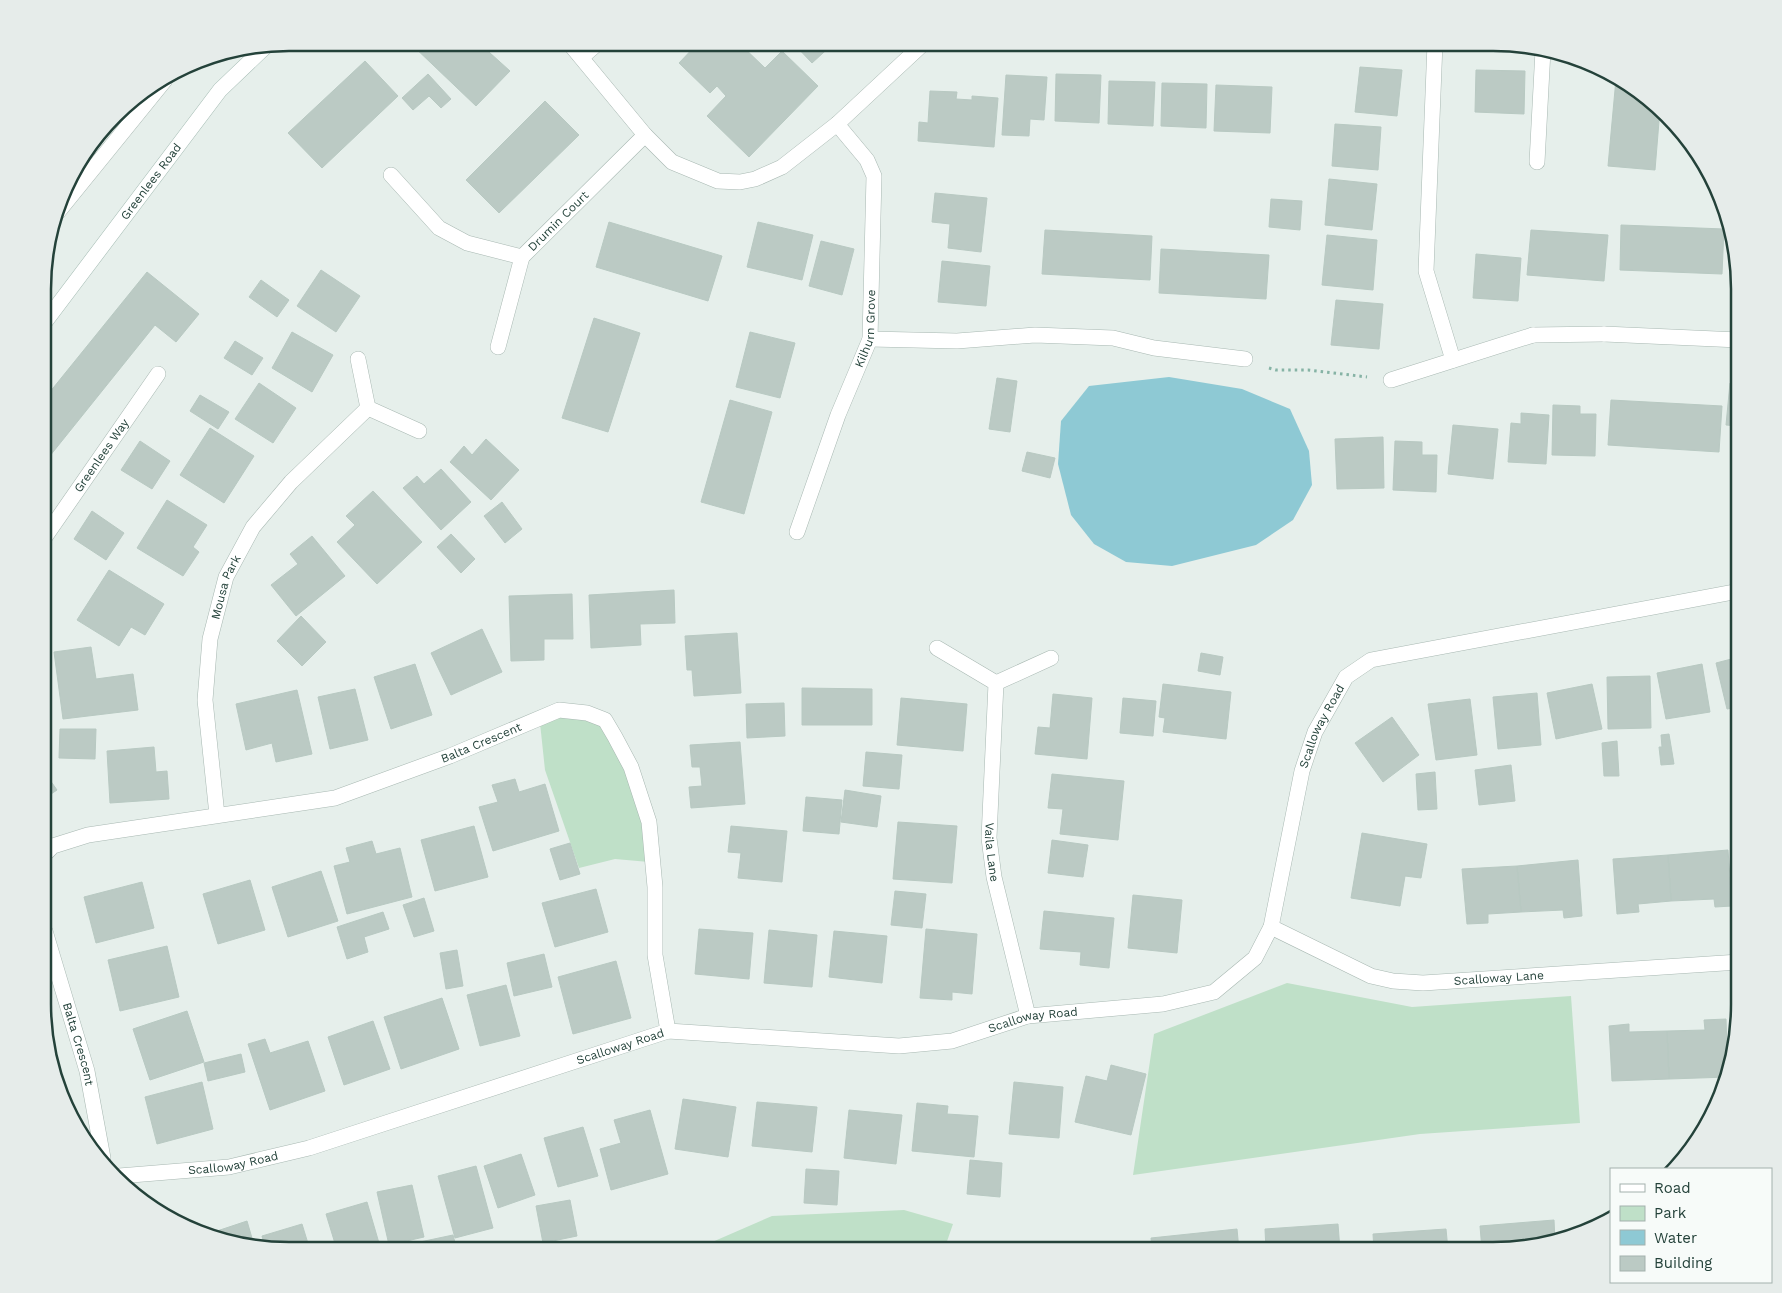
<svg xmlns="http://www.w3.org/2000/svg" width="1782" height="1293" font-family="'Work Sans',sans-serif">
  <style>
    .green { fill: #bfe0c8 }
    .water { fill: #8ec9d4 }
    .building { fill: #bbcac4; stroke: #b8c9c2 }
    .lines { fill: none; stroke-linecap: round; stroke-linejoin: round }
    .service-casing { stroke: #a8b8b2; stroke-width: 16 }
    .pedestrian-casing { stroke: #a8b8b2; stroke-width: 16 }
    .minor-casing { stroke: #a8b8b2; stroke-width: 16 }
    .secondary-casing { stroke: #a4bbb3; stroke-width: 16 }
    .path { stroke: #86b3a5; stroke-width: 3; stroke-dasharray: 2.5 4; stroke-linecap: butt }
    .service { stroke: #fff; stroke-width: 15 }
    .pedestrian { stroke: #fff; stroke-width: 15 }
    .minor { stroke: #fff; stroke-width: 15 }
    .secondary { stroke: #fff; stroke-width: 15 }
    .labels { text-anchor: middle; stroke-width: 4.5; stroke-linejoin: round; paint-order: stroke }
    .street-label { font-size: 12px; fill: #24423a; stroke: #f7fbf9 }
    .rim { fill: none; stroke: #24423a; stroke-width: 2.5 }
  </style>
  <rect width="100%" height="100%" fill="#e6efeb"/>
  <!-- green -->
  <g class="green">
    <polygon points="560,717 586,719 601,724 627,768 644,820 649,862 615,859 579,868 545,770 540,723"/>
    <polygon points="1287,983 1412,1007 1571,996 1580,1123 1420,1134 1133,1175 1154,1034"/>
    <polygon points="904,1210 953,1224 944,1250 639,1250 703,1246 772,1216"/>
  </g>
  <!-- water -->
  <polygon class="water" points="1169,377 1242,389 1290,409 1309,451 1312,485 1293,520 1256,545 1172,566 1126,562 1094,544 1071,515 1058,464 1061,421 1089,386"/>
  <!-- building -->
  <g class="building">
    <polygon points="410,43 479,43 510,71 476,106"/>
    <polygon points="698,43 739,43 765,68 782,51 818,86 749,157 707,116 726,96 717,86 710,93 679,63"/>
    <polygon points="793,43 834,43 812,63"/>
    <polygon points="365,61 398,96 322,168 288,133"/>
    <polygon points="1360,67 1402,70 1397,116 1355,112"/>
    <polygon points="1476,70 1525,71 1524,114 1475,112"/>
    <polygon points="428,74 451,99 441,108 429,96 413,110 402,98"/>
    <polygon points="1056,74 1101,75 1099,123 1055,121"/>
    <polygon points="1006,75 1047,77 1044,120 1030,119 1029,136 1002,135"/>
    <polygon points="1616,79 1643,94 1660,109 1655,170 1608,166"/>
    <polygon points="1109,81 1155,82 1153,126 1108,124"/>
    <polygon points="1162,83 1207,84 1206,128 1161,126"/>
    <polygon points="1216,85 1272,87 1270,133 1214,131"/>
    <polygon points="930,91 957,92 956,99 972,100 972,96 998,98 994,147 918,141 919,122 928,123"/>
    <polygon points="545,101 579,135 499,213 466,180"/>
    <polygon points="1335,124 1381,127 1378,170 1332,166"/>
    <polygon points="1329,179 1377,184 1372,230 1325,225"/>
    <polygon points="935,193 987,198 981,252 948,248 950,224 932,222"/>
    <polygon points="1271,199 1302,201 1300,230 1269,227"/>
    <polygon points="609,222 722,256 708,301 596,267"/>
    <polygon points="758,222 813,235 802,280 747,267"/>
    <polygon points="1621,225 1724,229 1722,274 1620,270"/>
    <polygon points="1045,230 1152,236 1150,280 1042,274"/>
    <polygon points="1531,230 1608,235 1604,281 1527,275"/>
    <polygon points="1327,235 1377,240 1373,290 1322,285"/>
    <polygon points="821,241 854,249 842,295 809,286"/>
    <polygon points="1161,249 1269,255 1266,299 1159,293"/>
    <polygon points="1476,254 1521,258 1518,301 1473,298"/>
    <polygon points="942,261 990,266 986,306 938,302"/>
    <polygon points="1736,263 1739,273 1739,305 1734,304"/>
    <polygon points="321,270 360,296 336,332 297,306"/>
    <polygon points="147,272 199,314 176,342 155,325 45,462 45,398"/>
    <polygon points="261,280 289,300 277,317 249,297"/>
    <polygon points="1336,300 1383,304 1379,349 1331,345"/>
    <polygon points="594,318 640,333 608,432 562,418"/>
    <polygon points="292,332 333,355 312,392 272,368"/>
    <polygon points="750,332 795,343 780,398 736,387"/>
    <polygon points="235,341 263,358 252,375 224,358"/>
    <polygon points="997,378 1017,381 1010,432 989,429"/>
    <polygon points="259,383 296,408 273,443 235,419"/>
    <polygon points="1730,383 1739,383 1739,426 1726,425"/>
    <polygon points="200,395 229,412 218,429 190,411"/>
    <polygon points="730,400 772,412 744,514 701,502"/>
    <polygon points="1611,400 1722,406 1719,452 1608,445"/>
    <polygon points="1553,405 1580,406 1580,414 1596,414 1595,456 1552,455"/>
    <polygon points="1521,413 1549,415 1546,464 1508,462 1511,423 1521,424"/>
    <polygon points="1453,425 1498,429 1493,479 1448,474"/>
    <polygon points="210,428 254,456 224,503 180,475"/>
    <polygon points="1383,437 1384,488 1337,489 1335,439"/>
    <polygon points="486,439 519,470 491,500 450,462 464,446 472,455"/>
    <polygon points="140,441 170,461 152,489 121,470"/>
    <polygon points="1395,441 1422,442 1422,455 1437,455 1436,492 1393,490"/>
    <polygon points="1027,452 1055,458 1050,478 1022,471"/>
    <polygon points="441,469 471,502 441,530 403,488 417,476 424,484"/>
    <polygon points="373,491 422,542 377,584 337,542 355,525 346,516"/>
    <polygon points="167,500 207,525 193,547 199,552 183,576 137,548"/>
    <polygon points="502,502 522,529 505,543 484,516"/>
    <polygon points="92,511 124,533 106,560 74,539"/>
    <polygon points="451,534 475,559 461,573 437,547"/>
    <polygon points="312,536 345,576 296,616 271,585 298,564 290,554"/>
    <polygon points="109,570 164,604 145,635 131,627 119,646 77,620"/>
    <polygon points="674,590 675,623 640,624 641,645 591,648 589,595"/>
    <polygon points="572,594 573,639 544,639 544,660 511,661 509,596"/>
    <polygon points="301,616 326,642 302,666 277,641"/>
    <polygon points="482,629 502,672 451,695 431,653"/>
    <polygon points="737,633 741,693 694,696 692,670 687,670 685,636"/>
    <polygon points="91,647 96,679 133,674 138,710 63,719 54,652"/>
    <polygon points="1201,653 1223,657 1220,675 1198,671"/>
    <polygon points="1739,657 1739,707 1727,709 1716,663"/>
    <polygon points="415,664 432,715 391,729 374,677"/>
    <polygon points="1702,664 1710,712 1666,719 1657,673"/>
    <polygon points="1650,676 1651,728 1608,729 1607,677"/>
    <polygon points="1163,684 1231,692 1226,739 1163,732 1165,718 1159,717"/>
    <polygon points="1592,684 1602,729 1556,739 1547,693"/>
    <polygon points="802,688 872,689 872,725 802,725"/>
    <polygon points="355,689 368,740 330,749 318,697"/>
    <polygon points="297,690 312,754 276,762 272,743 246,750 236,704"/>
    <polygon points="1537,693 1541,745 1498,749 1493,697"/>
    <polygon points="1053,694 1092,698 1087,759 1035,754 1038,727 1050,728"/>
    <polygon points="901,698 967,704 963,751 897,745"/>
    <polygon points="1123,698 1156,701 1153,736 1120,733"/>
    <polygon points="1470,699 1477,755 1436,760 1428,704"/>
    <polygon points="784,703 785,736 747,738 746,704"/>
    <polygon points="1392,717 1419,755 1383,782 1355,743"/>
    <polygon points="60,729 96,729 95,759 59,758"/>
    <polygon points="1669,734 1674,764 1661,765 1659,747 1662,747 1661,735"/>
    <polygon points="1617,741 1619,776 1604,776 1602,743"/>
    <polygon points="740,742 745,804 691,808 689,787 702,786 700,767 692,767 690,745"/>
    <polygon points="154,747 156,772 167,771 169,799 110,803 107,751"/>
    <polygon points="866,752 902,755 899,789 863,786"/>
    <polygon points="1511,765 1515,801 1479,805 1475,770"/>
    <polygon points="1435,772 1437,809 1418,810 1416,774"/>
    <polygon points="45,773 57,790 45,798"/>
    <polygon points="1052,774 1124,781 1118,840 1060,834 1063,809 1048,808"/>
    <polygon points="515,779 519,792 545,784 559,831 493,851 479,807 498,802 492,785"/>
    <polygon points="845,790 881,796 877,827 841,822"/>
    <polygon points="806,797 842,800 839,834 803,831"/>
    <polygon points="898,822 957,826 952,883 893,879"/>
    <polygon points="474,826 488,877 435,891 421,840"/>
    <polygon points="731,826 787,831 782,882 738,878 741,853 728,852"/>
    <polygon points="1362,833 1427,844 1421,878 1405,876 1400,906 1351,898"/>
    <polygon points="1052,840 1088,845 1083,877 1048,873"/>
    <polygon points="372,841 376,854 400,848 412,897 347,914 334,866 350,862 346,848"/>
    <polygon points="570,843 580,874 560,880 550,849"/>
    <polygon points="1728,850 1732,906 1715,907 1714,899 1671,901 1668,855"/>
    <polygon points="1668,855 1671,901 1638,904 1639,912 1617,914 1613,859"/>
    <polygon points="1578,860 1582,916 1564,918 1563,910 1521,912 1517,866"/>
    <polygon points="1517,866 1521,912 1488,914 1488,923 1467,924 1462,869"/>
    <polygon points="321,871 338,921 288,937 272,887"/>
    <polygon points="250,880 265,930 218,944 203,894"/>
    <polygon points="142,882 154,928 96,943 84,897"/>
    <polygon points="596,889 608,932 555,947 542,903"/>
    <polygon points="895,891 926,894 922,928 891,925"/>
    <polygon points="1133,895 1182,900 1177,953 1128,948"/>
    <polygon points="424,898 434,931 414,937 403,905"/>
    <polygon points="1044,911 1114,918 1109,968 1080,965 1081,952 1040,949"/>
    <polygon points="383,912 389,929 364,937 368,952 347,959 337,927"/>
    <polygon points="699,929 753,933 749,979 695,974"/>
    <polygon points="926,929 977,934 972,994 952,992 952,1000 920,998"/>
    <polygon points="769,930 817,935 812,987 764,983"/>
    <polygon points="834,931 887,936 882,983 829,977"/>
    <polygon points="167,946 179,997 120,1011 108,960"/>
    <polygon points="457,950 463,986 446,989 440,953"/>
    <polygon points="544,954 552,987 514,996 507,963"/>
    <polygon points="616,961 631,1018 573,1034 558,977"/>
    <polygon points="506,985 520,1036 480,1046 467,995"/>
    <polygon points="442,998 459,1049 401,1069 384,1017"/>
    <polygon points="187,1011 204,1062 150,1080 133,1029"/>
    <polygon points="1726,1019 1728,1077 1669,1079 1667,1031 1705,1030 1704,1020"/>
    <polygon points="373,1021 390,1069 344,1085 328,1037"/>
    <polygon points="1629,1024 1629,1032 1667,1031 1669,1079 1612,1081 1609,1026"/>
    <polygon points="265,1039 270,1053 308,1041 325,1091 270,1110 248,1044"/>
    <polygon points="241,1054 245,1072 208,1081 204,1063"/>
    <polygon points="1111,1065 1146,1074 1131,1135 1075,1122 1086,1076 1107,1081"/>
    <polygon points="202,1082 213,1129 157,1144 145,1097"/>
    <polygon points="1014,1082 1063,1087 1059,1138 1009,1134"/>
    <polygon points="683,1099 736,1107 728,1157 675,1149"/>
    <polygon points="757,1102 817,1107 812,1152 752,1146"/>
    <polygon points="917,1103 948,1106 947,1114 978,1116 974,1157 912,1151"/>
    <polygon points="650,1110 668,1174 611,1190 600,1149 621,1143 614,1120"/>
    <polygon points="849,1110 902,1115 896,1164 844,1158"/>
    <polygon points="583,1127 598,1176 558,1187 544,1138"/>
    <polygon points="521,1154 535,1195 498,1208 484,1166"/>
    <polygon points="970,1160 1002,1163 1000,1197 967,1194"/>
    <polygon points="476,1166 493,1228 455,1238 438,1176"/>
    <polygon points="806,1169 839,1171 837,1205 804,1203"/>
    <polygon points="412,1185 424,1237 389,1245 377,1192"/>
    <polygon points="570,1200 577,1236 543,1243 536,1206"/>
    <polygon points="367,1202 381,1250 337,1250 326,1214"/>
    <polygon points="1554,1220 1555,1242 1482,1250 1480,1226"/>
    <polygon points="247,1221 254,1245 208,1235 208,1234"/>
    <polygon points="302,1224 310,1250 273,1250 265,1248 262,1236"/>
    <polygon points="1338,1224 1340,1250 1266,1250 1265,1229"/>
    <polygon points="1237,1229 1239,1250 1152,1250 1151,1238"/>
    <polygon points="1446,1229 1448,1250 1374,1250 1373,1234"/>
    <polygon points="453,1235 457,1250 422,1250 420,1242"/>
  </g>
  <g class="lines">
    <!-- service casing -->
    <g class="service-casing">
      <g id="service">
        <polyline points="1537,162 1543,50"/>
        <polyline points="58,212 165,80"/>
      </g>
    </g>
    <!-- pedestrian casing -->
    <g class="pedestrian-casing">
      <polyline id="pedestrian" points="1533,335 1604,334"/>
    </g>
    <!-- minor casing -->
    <g class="minor-casing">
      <g id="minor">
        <polyline points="569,43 645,135 672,162 718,181 740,182 755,179 782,167 837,124 924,43"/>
        <polyline points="1435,43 1426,271 1453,360"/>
        <polyline points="582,57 598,43"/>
        <path id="s1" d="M391,175L439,228L467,243L522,257L645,135"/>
        <polyline points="1604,334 1739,340"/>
        <polyline points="870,339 957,341 1035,335 1113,338 1154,348 1245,359"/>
        <polyline points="498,347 522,257"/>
        <polyline points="1391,380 1533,335"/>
        <polyline points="368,408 419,431"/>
        <path id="s2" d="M797,532L838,415L870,339L874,176L867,160L837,124"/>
        <path id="s3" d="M45,537L158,374"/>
        <path id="s4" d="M937,648L996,683L989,838L994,877L1028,1016"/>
        <polyline points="996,683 1051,658"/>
        <path id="s5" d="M217,815L205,700L210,639L226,577L253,527L291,482L368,408L358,359"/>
        <path id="s6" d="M45,854L53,846L88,835L335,798L450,756L559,710L587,713L605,720L615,737L631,767L649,822L655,887V955L668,1031"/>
        <path id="s7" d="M1271,927L1371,976L1393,981L1423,983L1739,962"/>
        <path id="s8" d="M45,931L87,1071L103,1158"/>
        <path id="s9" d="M119,1176L229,1167L309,1148L668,1031L899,1046L952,1041L1028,1016L1163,1004L1214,992L1255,958L1271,927L1302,771L1315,732L1346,677L1371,660L1739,591"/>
      </g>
    </g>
    <!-- secondary casing -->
    <g class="secondary-casing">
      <g id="secondary">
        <path id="s10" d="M45,322L220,90L264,48"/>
      </g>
    </g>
    <!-- path -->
    <polyline class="path" points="1269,368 1276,370 1308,370 1367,377"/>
    <!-- service -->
    <use href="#service" class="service"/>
    <!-- pedestrian -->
    <use href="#pedestrian" class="pedestrian"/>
    <!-- minor -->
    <use href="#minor" class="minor"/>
    <!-- secondary -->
    <use href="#secondary" class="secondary"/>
  </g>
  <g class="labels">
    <!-- street labels -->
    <g class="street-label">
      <text dy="4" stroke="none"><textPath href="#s10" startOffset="176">Greenlees Road</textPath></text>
      <text dy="4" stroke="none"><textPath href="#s1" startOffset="211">Drumin Court</textPath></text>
      <text dy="4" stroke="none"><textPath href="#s2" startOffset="216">Kilhurn Grove</textPath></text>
      <text dy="4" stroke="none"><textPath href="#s3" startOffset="99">Greenlees Way</textPath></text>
      <text dy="4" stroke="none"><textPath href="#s5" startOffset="231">Mousa Park</textPath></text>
      <text dy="4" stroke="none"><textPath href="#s9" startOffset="1419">Scalloway Road</textPath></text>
      <text dy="4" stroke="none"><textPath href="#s6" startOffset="454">Balta Crescent</textPath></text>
      <text dy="4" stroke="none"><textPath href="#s4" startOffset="238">Vaila Lane</textPath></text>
      <text dy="4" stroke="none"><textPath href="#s7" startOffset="240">Scalloway Lane</textPath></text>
      <text dy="4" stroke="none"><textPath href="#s9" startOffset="939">Scalloway Road</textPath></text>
      <text dy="4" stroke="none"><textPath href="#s8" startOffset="118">Balta Crescent</textPath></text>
      <text dy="4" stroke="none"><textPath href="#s9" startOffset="520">Scalloway Road</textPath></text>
      <text dy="4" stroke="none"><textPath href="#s9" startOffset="115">Scalloway Road</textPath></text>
    </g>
  </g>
  <!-- crop -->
  <path d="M0 0H1782V1293H0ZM289 51H1493A238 238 0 0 1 1731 289V1004A238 238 0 0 1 1493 1242H289A238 238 0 0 1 51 1004V289A238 238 0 0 1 289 51Z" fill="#e6ecea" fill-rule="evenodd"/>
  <path class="rim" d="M289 51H1493A238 238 0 0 1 1731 289V1004A238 238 0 0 1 1493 1242H289A238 238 0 0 1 51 1004V289A238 238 0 0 1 289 51Z"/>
  <!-- legend -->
  <rect x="1610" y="1168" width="162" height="115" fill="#f7fbf9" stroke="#a3b1ad"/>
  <rect x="1620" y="1184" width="25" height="8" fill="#ffffff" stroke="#a3b1ad"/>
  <text x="1654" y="1193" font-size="15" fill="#24423a">Road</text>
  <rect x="1620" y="1206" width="25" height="15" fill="#bfe0c8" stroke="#a3b1ad"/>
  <text x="1654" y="1218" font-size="15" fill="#24423a">Park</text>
  <rect x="1620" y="1230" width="25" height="15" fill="#8ec9d4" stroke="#a3b1ad"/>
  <text x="1654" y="1243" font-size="15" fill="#24423a">Water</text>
  <rect x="1620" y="1256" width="25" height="15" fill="#bbcac4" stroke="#a3b1ad"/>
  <text x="1654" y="1268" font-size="15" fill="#24423a">Building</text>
</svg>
